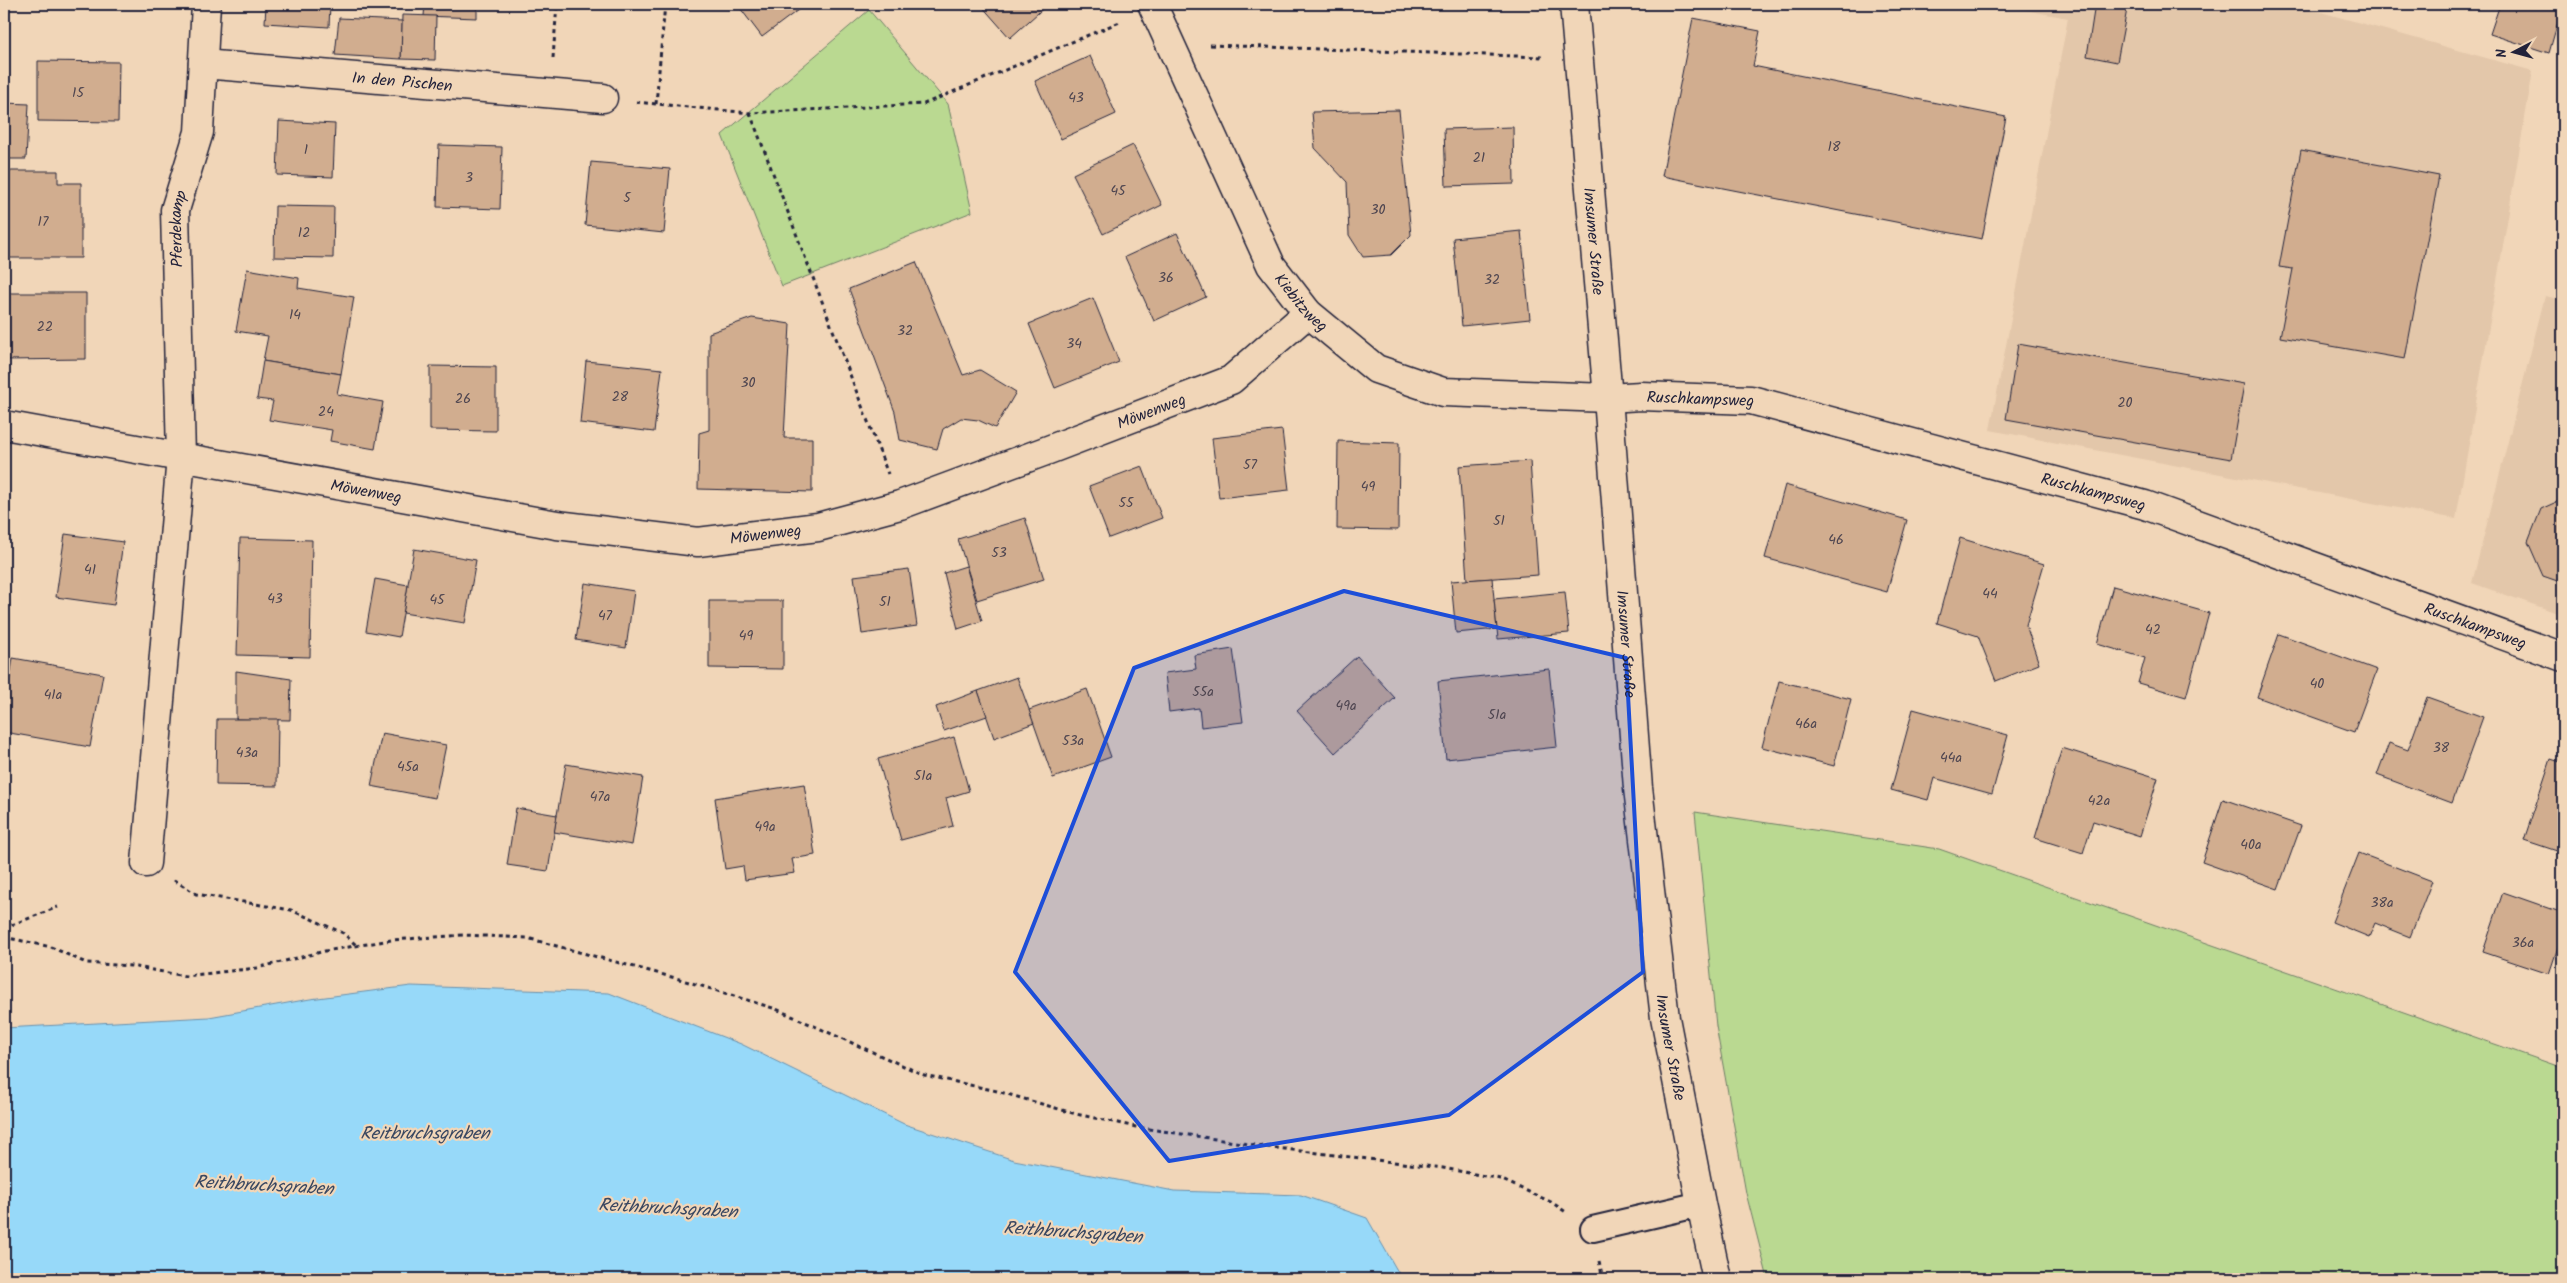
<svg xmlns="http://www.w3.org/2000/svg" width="2567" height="1283" font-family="Kalam,sans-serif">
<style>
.built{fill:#e3c7aa}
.green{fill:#bad991;stroke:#6e7e66}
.water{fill:#97d9f9;stroke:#6890ad}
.building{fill:#d1ad8f;stroke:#22223b}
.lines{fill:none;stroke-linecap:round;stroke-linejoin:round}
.lane-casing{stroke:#22223b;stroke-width:28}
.street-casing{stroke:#22223b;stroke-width:31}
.path{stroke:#22223b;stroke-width:3;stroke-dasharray:4 4;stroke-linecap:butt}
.lane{stroke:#f1d6b8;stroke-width:24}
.street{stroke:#f1d6b8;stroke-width:28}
.marked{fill:#1d4ed8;fill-opacity:0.2;stroke:#1d4ed8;stroke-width:4;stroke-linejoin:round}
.labels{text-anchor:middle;stroke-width:4.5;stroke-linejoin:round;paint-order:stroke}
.number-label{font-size:14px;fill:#4e4550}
.street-label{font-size:16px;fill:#22223b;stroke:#f1d6b8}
.water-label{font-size:18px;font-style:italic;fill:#394761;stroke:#f1d6b8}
</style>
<rect width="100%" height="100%" fill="#f1d6b8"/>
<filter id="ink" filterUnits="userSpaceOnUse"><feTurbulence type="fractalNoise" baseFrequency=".02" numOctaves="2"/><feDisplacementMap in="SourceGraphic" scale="10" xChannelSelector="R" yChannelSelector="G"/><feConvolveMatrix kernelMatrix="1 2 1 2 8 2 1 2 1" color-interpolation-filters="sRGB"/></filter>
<g filter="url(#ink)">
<g class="built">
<polygon points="1992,4 2292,4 2533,71 2456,519 1990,430 2068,18"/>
<polygon points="2545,296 2563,300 2563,615 2472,583"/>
</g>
<g class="green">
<polygon points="869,10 948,104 972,212 782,286 722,135"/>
<polygon points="1695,812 1939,849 2563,1068 2563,1279 1768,1279 1746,1193 1716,1026"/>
</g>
<polygon class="water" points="411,986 609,993 741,1044 904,1124 1014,1160 1174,1191 1301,1195 1367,1218 1402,1279 4,1279 4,1028 209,1017 310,999"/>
<g class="building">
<polygon points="266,4 330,4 329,27 265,23"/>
<polygon points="425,4 477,4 477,18 424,16"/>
<polygon points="737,4 806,4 762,37"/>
<polygon points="980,4 1048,4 1010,38"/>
<polygon points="1389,4 1469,4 1469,8"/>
<polygon points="2095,4 2128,4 2117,62 2087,56"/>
<polygon points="2500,4 2563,4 2549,53 2490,34"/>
<polygon points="402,15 436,16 435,60 401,59"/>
<polygon points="339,18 402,21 401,59 335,55"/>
<polygon points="1693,18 1760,31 1753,66 2006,117 1982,239 1662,176"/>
<polygon points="1090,56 1116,114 1061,139 1035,81"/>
<polygon points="38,61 119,62 118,122 38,121"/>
<polygon points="4,103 29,104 26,159 4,159"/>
<polygon points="1399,110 1411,235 1391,255 1363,257 1349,235 1347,182 1315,148 1312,112"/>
<polygon points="279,121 335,124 333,177 277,175"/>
<polygon points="1513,127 1514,184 1446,186 1444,129"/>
<polygon points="439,145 502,147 500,209 437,207"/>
<polygon points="1133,145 1162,205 1103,234 1073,174"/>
<polygon points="2301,150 2439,176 2405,359 2280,337 2293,269 2279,267"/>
<polygon points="591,162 670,169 664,233 585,225"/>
<polygon points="4,171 58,171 58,183 81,183 81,258 4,258"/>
<polygon points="275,206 334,207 333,258 274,257"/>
<polygon points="1521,231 1530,319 1462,326 1453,238"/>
<polygon points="1177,233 1206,297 1154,321 1125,257"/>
<polygon points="916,262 963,375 980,370 1016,392 995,428 978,420 961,418 943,429 937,449 900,440 895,412 849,289"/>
<polygon points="247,269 299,278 298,288 354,297 341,374 263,361 268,336 236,331"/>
<polygon points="4,293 86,293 86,359 4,360"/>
<polygon points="1093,298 1119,362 1055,388 1029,324"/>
<polygon points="752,318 790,324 784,438 812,438 812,492 698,489 699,433 709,430 709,333"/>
<polygon points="2018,344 2244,384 2231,459 2006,419"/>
<polygon points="263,361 341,374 337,394 383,402 375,449 330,441 332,430 269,420 273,401 257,399"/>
<polygon points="586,361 662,369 654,432 580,423"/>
<polygon points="430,366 496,367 496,431 430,430"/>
<polygon points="2563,422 2563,453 2559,448"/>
<polygon points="1282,430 1289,490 1219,498 1212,438"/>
<polygon points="1338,441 1399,443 1398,530 1337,529"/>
<polygon points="1530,461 1538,575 1467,580 1459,466"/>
<polygon points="1142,466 1162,518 1109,538 1089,486"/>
<polygon points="1785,485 1907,520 1887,592 1765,558"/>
<polygon points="2563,499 2563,583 2543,576 2528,542 2541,509"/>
<polygon points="1025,518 1044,579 977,600 958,539"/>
<polygon points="65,534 123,542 114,605 56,597"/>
<polygon points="240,538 312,540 310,657 237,655"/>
<polygon points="1960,538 2044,564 2026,625 2039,664 1996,681 1978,636 1937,623"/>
<polygon points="414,549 476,560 465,623 403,613"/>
<polygon points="966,566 982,621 958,629 944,573"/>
<polygon points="909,569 917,626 862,634 854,576"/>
<polygon points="1492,578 1497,629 1456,633 1451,581"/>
<polygon points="375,579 408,585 399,637 366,631"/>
<polygon points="585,583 634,591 626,648 576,640"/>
<polygon points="2113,586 2209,613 2186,697 2138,683 2145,658 2097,644"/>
<polygon points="1565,592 1569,633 1498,639 1494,599"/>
<polygon points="709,601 783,601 783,669 709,668"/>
<polygon points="2279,634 2377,670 2354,732 2257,697"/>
<polygon points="1233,649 1243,722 1201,727 1199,708 1169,712 1165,673 1196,669 1194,655"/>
<polygon points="1357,656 1395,698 1335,753 1297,711"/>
<polygon points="13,658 103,674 90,747 4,732 4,715"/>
<polygon points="1549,669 1557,747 1446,759 1438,681"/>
<polygon points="236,671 291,679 290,720 236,719"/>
<polygon points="1017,677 1034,723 994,738 978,691"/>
<polygon points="1779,681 1851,699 1834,766 1762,747"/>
<polygon points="1087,689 1111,757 1053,778 1029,710"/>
<polygon points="978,691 987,716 944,731 936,707"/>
<polygon points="2427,697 2483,717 2452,803 2377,775 2389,743 2408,750"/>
<polygon points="1913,709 2008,735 1992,794 1934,778 1928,800 1891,790"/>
<polygon points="217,719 278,719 277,786 216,785"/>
<polygon points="382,733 446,745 435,798 371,786"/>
<polygon points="954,737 969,791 946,798 953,826 901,840 878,759"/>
<polygon points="2062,748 2158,778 2140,836 2093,821 2083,853 2035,838"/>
<polygon points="2551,759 2563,763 2563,853 2524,840"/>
<polygon points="566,764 643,777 632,845 554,832"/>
<polygon points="804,784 815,855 792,859 795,873 745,880 743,866 725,869 715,798"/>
<polygon points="2223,799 2301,826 2278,889 2202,862"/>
<polygon points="516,808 557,815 548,871 507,865"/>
<polygon points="2359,853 2432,881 2410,937 2375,923 2369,937 2332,922"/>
<polygon points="2503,892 2563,913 2563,932 2549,974 2483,952"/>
</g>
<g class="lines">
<defs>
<polyline id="lane" points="1593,1229 1701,1204"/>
<g id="street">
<path id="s1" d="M1152,4L1271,265L1308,313L1376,369L1443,392L1608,398L1641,396L1751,400L2145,505L2563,657"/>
<path id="s2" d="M1574,4L1608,398L1638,788L1665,1018L1701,1204L1717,1279"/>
<path id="s3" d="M203,64L603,98"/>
<path id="s4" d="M4,425L557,525L698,542L818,527L900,505L1043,452L1231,380L1308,313"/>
<path id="s5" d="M146,863L181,457L175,210L199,132L206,4"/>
</g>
</defs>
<use href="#lane" class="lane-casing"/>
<use href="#street" class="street-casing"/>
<g class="path">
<polyline points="1210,45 1543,57"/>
<polyline points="553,58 557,4"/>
<polyline points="636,102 750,113 924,104 1122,21"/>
<polyline points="656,104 665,4"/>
<polyline points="750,113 888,474"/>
<polyline points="174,880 196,894 291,910 343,933 356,945"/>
<polyline points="4,928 58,907"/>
<polyline points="4,937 51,947 86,963 131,966 185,976 257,968 325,951 391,940 464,935 527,938 679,979 776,1009 924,1075 997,1091 1076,1114 1136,1127 1268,1147 1443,1168 1500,1179 1551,1202 1566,1212"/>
<polyline points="1599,1261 1603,1279"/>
</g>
<use href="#lane" class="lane"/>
<use href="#street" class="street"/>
</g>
</g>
<path class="marked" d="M1344,591L1626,658L1643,972L1449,1115L1169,1161L1015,972L1134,668Z"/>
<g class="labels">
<g class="number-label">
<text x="78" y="97">15</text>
<text x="1076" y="102">43</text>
<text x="1834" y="151">18</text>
<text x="306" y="154">1</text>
<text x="1479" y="162">21</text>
<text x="469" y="182">3</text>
<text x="1118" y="195">45</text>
<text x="627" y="202">5</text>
<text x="1378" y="214">30</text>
<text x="43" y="226">17</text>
<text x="304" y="237">12</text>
<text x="1166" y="282">36</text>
<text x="1492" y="284">32</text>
<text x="295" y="319">14</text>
<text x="45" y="331">22</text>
<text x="905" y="335">32</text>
<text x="1074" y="348">34</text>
<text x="748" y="387">30</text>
<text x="620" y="401">28</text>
<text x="463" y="403">26</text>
<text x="2125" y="407">20</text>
<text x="326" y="416">24</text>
<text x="1250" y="469">57</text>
<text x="1368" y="491">49</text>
<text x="1126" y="507">55</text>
<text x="1499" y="525">51</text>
<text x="1836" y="544">46</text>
<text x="999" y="557">53</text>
<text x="90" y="574">41</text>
<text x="1990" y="598">44</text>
<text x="275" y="603">43</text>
<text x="437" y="604">45</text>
<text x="885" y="606">51</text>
<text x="605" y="620">47</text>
<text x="2153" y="634">42</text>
<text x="746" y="640">49</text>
<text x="2317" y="688">40</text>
<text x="1203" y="696">55a</text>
<text x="53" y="699">41a</text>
<text x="1346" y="710">49a</text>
<text x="1497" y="719">51a</text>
<text x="1806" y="728">46a</text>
<text x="1073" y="745">53a</text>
<text x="2441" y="752">38</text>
<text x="247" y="757">43a</text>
<text x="1951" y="762">44a</text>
<text x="408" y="771">45a</text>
<text x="923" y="780">51a</text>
<text x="600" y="801">47a</text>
<text x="2099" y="805">42a</text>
<text x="765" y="831">49a</text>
<text x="2251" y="849">40a</text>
<text x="2382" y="907">38a</text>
<text x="2523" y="947">36a</text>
</g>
<g class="street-label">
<text dy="6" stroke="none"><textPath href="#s3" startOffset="200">In den Pischen</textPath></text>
<text dy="6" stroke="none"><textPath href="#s5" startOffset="636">Pferdekamp</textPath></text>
<text dy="6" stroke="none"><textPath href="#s2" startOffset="238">Imsumer Straße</textPath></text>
<text dy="6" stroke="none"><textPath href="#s1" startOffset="335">Kiebitzweg</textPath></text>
<text dy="6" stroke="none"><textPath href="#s1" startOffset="764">Ruschkampsweg</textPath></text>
<text dy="6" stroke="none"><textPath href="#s4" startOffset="1178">Möwenweg</textPath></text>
<text dy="6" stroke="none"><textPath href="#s4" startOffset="368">Möwenweg</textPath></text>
<text dy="6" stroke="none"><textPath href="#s1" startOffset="1169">Ruschkampsweg</textPath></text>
<text dy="6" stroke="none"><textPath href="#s4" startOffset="772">Möwenweg</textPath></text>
<text dy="6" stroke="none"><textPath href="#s1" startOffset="1574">Ruschkampsweg</textPath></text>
<text dy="6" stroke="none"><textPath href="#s2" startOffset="642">Imsumer Straße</textPath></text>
<text dy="6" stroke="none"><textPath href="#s2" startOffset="1048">Imsumer Straße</textPath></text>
</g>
<g class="water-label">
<text x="425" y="1139">Reitbruchsgraben</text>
<text transform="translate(264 1185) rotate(3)" y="6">Reithbruchsgraben</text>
<text transform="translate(668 1208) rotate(3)" y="6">Reithbruchsgraben</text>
<text transform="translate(1073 1232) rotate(4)" y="6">Reithbruchsgraben</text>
</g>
</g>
<rect width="2567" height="1283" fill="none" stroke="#f1d6b8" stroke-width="20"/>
<rect x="10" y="10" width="2547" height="1263" fill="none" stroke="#22223b" stroke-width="2" filter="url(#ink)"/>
<g transform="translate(2514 52) rotate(264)" stroke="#f1d6b8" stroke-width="4" paint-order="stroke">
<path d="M0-4L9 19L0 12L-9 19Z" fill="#22223b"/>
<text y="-8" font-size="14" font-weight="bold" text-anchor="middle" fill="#22223b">N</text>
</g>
</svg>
